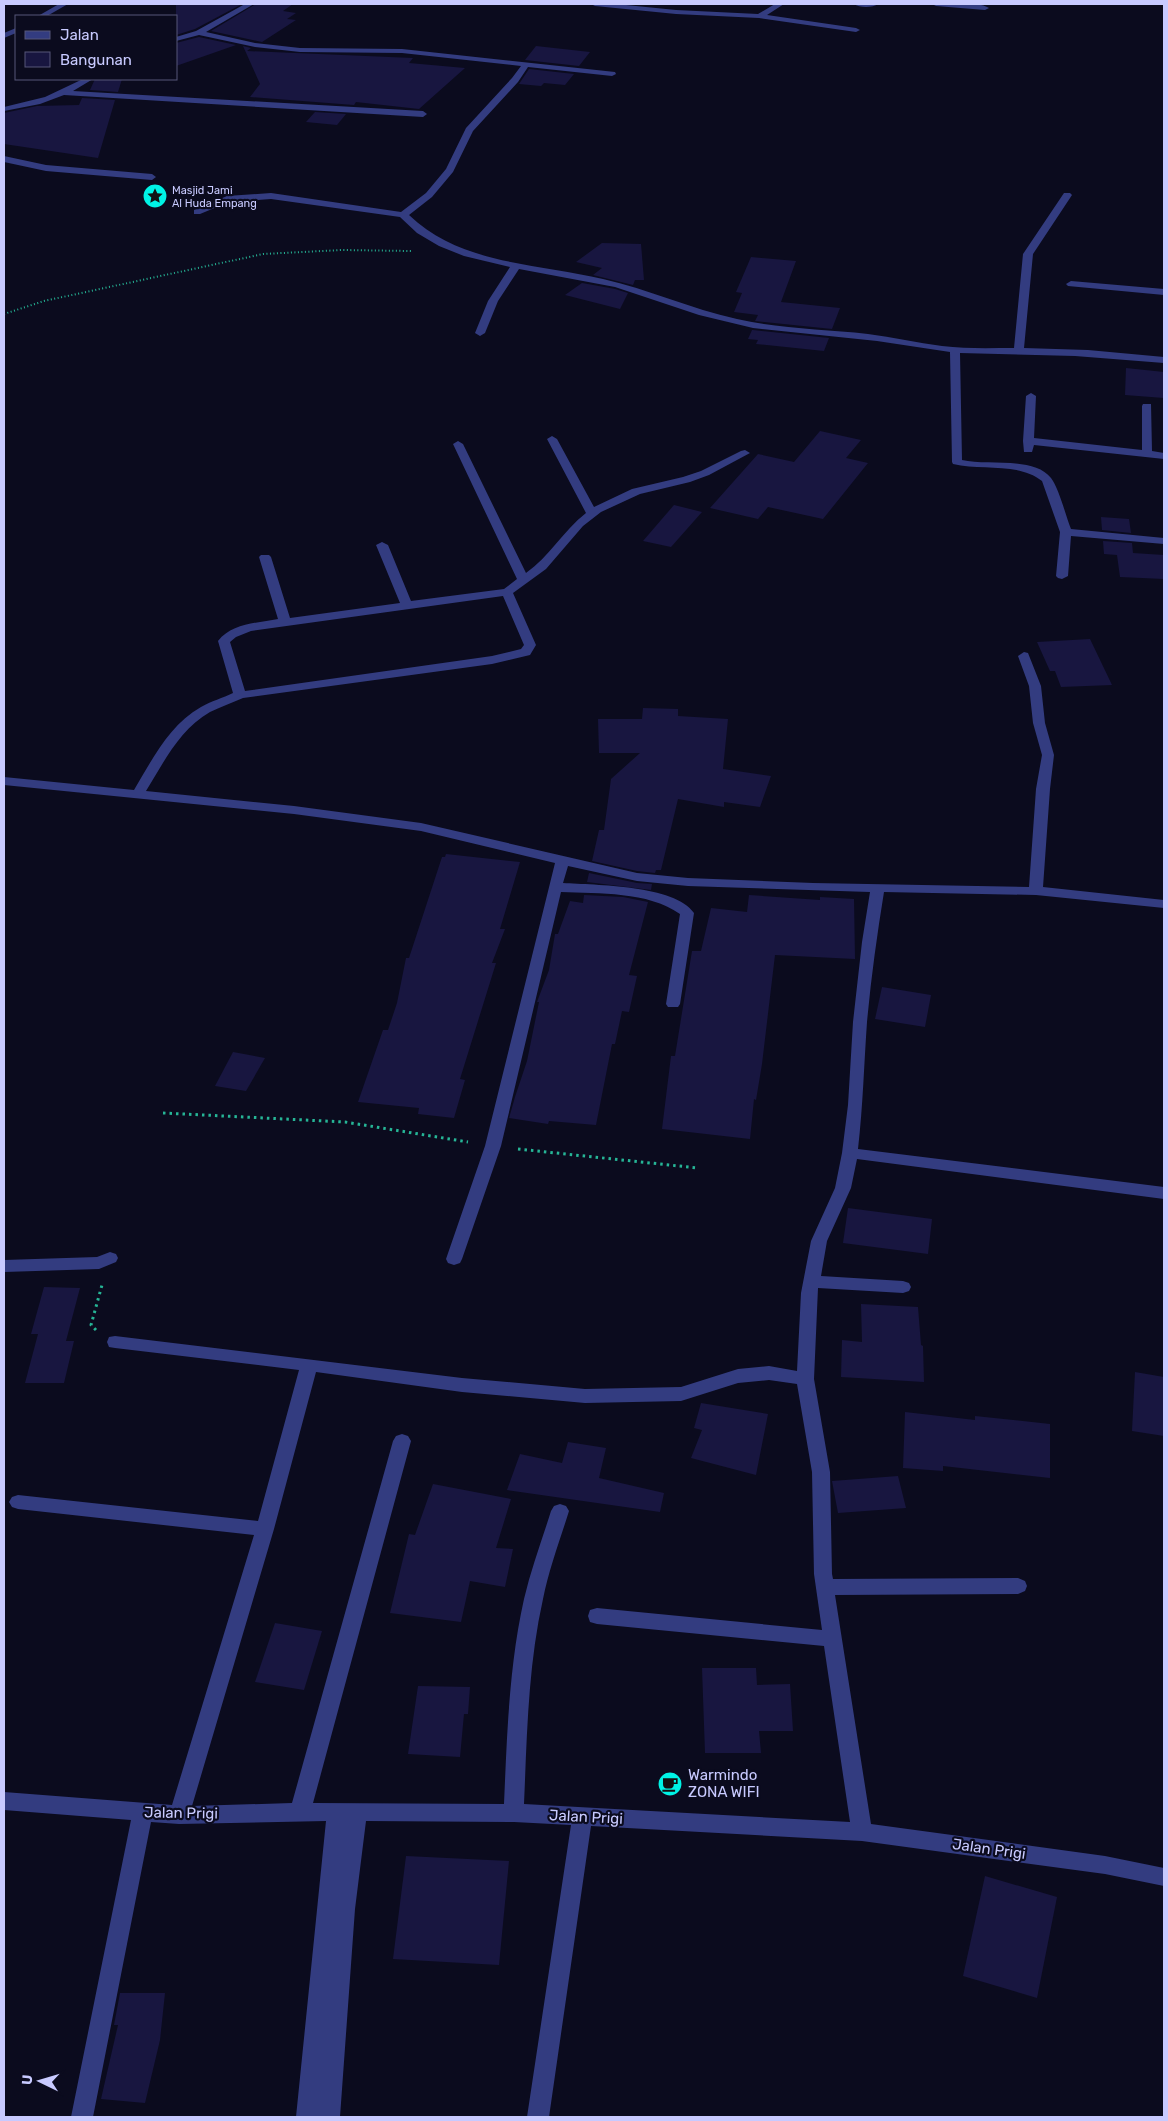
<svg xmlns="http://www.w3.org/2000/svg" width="1168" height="2121" font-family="Rubik,sans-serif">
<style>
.building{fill:#181640}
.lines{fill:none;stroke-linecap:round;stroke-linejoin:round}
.path-far1{stroke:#26b596;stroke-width:2;stroke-dasharray:1 2.5;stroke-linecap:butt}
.path{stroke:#26b596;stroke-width:3;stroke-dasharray:2.5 4;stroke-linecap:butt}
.minor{fill:#333c80;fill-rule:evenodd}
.labels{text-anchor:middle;stroke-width:4.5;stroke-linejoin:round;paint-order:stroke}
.far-poi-label{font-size:11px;fill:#c8caff;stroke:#0b0b1e;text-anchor:start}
.near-poi-label{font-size:15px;fill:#c8caff;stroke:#0b0b1e;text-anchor:start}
.near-street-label{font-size:15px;fill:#c8caff;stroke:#0b0b1e}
</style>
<rect width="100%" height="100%" fill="#0b0b1e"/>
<g class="building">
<polygon points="176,4 242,4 195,29 176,35"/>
<polygon points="256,4 293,4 283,11 296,13 287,19 296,20 262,42 211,31"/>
<polygon points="199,37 236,45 176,66 176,43"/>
<polygon points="243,46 251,48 247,51 413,58 409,63 465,68 419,109 356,102 354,105 250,97 260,84"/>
<polygon points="536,46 590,52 579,66 525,60"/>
<polygon points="529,69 574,74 565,85 544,83 541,86 519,84"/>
<polygon points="95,79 122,79 118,92 90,90"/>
<polygon points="82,98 115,100 98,158 4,144 4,113 37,106 79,105"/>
<polygon points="315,112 346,114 337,125 306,122"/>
<polygon points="602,243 641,244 644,280 635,280 633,285 593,275 602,268 576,262"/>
<polygon points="751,257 796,261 781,302 840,308 832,329 755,321 758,315 734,312 742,293 736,292"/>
<polygon points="582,283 615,289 628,293 620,309 565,295"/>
<polygon points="752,330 753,330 829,338 824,351 756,344 758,340 748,339"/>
<polygon points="1126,368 1164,372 1164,398 1125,395"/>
<polygon points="820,431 861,440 846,458 868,463 823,519 768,507 758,519 710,508 758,454 794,462"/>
<polygon points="674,505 702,512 671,547 643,541"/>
<polygon points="1101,517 1129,519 1131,533 1102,530"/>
<polygon points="1103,541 1132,543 1133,553 1164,555 1164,579 1120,577 1117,555 1104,554"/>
<polygon points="1090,639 1112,685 1061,687 1055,671 1050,671 1037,642"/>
<polygon points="643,708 678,709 678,716 728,719 723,769 771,776 760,807 724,802 724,807 678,799 661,870 656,870 655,873 637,871 592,861 599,830 604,830 611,779 640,753 599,753 598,719 642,719"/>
<polygon points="446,854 520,862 500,929 505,929 492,963 496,963 460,1079 465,1080 454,1118 418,1114 419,1108 358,1102 383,1030 388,1030 397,1003 406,958 409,958 442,857 445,857"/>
<polygon points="589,873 637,883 652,884 651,890 587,882"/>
<polygon points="584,895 623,897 648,902 629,975 637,976 629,1012 622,1011 615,1044 612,1044 596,1125 549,1121 548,1124 509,1118 515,1097 527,1061 539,1002 537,1002 549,970 555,934 558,934 570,901 583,903"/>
<polygon points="749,895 820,900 820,897 854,899 855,959 775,955 762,1064 756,1100 754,1099 750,1139 662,1129 671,1056 675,1056 692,951 701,951 711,908 747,912"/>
<polygon points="882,987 931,995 925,1027 875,1019"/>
<polygon points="233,1052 265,1058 246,1091 215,1086"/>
<polygon points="848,1208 932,1219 928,1254 843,1243"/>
<polygon points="44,1287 80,1288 66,1341 74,1341 64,1383 25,1383 38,1334 31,1334"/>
<polygon points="861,1304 918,1307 921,1345 923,1346 924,1382 841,1377 842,1340 862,1342"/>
<polygon points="1135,1372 1164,1377 1164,1436 1132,1431"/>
<polygon points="701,1403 768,1414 756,1475 691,1458 702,1430 694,1428"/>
<polygon points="905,1412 975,1420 975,1416 1050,1424 1050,1478 943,1466 943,1471 903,1468"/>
<polygon points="568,1442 606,1448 599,1478 664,1493 660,1512 507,1490 520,1454 562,1463"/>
<polygon points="898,1476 906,1508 838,1513 832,1481"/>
<polygon points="433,1484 511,1499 496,1548 513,1549 505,1587 470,1581 461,1622 390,1613 409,1534 415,1535"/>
<polygon points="275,1623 322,1631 304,1690 255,1682"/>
<polygon points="702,1668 756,1668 757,1685 790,1684 793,1731 759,1731 761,1753 705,1753"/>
<polygon points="418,1686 470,1687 468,1714 464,1714 460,1757 408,1754"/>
<polygon points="406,1856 509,1861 499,1965 393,1959"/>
<polygon points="985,1876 1057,1897 1037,1998 963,1976"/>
<polygon points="120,1993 165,1993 160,2040 145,2103 101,2099 118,2025 114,2025"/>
</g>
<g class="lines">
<polyline class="path-far1" points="4,314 44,301 263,254 342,250 411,251"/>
<g class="path">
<polyline points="163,1113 345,1122 468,1142"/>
<polyline points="518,1149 698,1168"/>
<polyline points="96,1330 91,1325 102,1285"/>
</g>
<g class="minor">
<polygon points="59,4 68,4 47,16 38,16"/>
<path d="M245,4H254L206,32L255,43L300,48L402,49L615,72L616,74L612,76L528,67L518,82L473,131L453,172L432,197L409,215C461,265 536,263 603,279C648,289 691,309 737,319C780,329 824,329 868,334C893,337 917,343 942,346C966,349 990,348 1014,348L1023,254L1064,193H1070L1072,195L1033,254L1024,348L1088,350L1164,357V363L1075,356L960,353L962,460C987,466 1034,456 1051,478C1059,488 1066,517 1071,529L1164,538V544L1071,536L1068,576L1062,579L1058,578L1056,576L1060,532L1042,481C1018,462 982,471 953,464L952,462L950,352L877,341L753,328L699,315L615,287L519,269L498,301L485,333L480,336L475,333L488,301L510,267L464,256L439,246L417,233L400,217L271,199L229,202L200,214H194V210L227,196L271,193L401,212L426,193L446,169L466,128L512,78L521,66L402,53L300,52L255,47L199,35L176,41V37L196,31Z"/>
<polygon points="591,4 616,4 676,10 758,14 775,4 784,4 767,15 856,28 860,30 856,32 759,18 676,14 595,6"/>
<path d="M854,4H878C873,8 859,8 854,4Z"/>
<path d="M932,4C945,3 979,1 989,8L985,10L936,6Z"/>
<polygon points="16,28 16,33 4,38 4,33"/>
<polygon points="83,79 93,79 73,91 423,111 427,114 423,117 64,95 40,104 4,111 4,107 45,97"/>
<polygon points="4,156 46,165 152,174 156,177 152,180 46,171 4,162"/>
<polygon points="1071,281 1164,289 1164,295 1068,286 1066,284"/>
<polygon points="1031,393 1036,396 1034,438 1142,450 1142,406 1143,404 1151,404 1152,451 1164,453 1164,459 1034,445 1032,452 1024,452 1023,441 1026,396"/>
<path d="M552,436L557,439L594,507L632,489L683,477L701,471L741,451L745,450L750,453L709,475L690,482L640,494L601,512L583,526L546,569L513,593L536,645L530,655L492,664L243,698C232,703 220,707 210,712C179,730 164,762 146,791L294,806L421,823L637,873L688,878L813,883L1029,887L1036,789L1042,755L1033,723L1029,686L1018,656L1024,652L1028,653L1041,686L1045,723L1054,755L1050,789L1043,887L1164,900V908L1036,895L884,892C877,935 871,978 867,1022C864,1064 863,1106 858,1149L1164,1187V1199L857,1159L851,1188L827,1241L821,1276L903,1281L909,1283L911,1287L909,1291L903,1293L818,1288L814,1379L830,1472L832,1574L833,1579L1018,1578L1025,1581L1027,1586L1025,1591L1018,1594L835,1595L871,1824L1105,1856L1164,1868V1886L1105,1874L862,1841L591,1826L549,2117H527L571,1825L514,1822L366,1821L355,1909L340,2117H296L326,1821L179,1824L151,1822L93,2117H71L131,1820L4,1810V1792L172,1805L254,1535L18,1509L12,1507L9,1502L12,1497L18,1495L258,1521L299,1370L115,1348L109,1347L107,1342L109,1337L115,1336L462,1378L585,1389L681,1387L738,1369L769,1366L797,1371L801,1293L811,1241L835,1188L842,1153L848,1105L853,1022L862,942L870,892L688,886L637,881L568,866L563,883C595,885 675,885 694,913L680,1004L678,1007H668L666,1004L680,914C647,891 600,894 561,892L501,1146L462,1259L460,1263L454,1265L448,1263L446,1259L485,1146L555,863L421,831L294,814L4,785V777L134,790C152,760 169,725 201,707C211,701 223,698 233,693L218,641C232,623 258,623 278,619L259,557L261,555H269L271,557L290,618L400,603L376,545L382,542L388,545L411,601L504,589L517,579L453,444L458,441L463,444L526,573C549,557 563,531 586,513L547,439ZM503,596L524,645L521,649L492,656L245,691L230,642L236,637L251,631ZM316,1372L462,1392L585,1403L681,1401L738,1383L769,1380L797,1384L812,1472L814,1574L822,1630L597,1608L590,1610L588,1616L590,1622L597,1624L824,1646L850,1822L524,1804C527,1736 528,1666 543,1599C549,1569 560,1540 569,1511L566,1506L560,1504L554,1506L551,1511C542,1540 531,1569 524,1599C509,1666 507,1735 504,1804L313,1803L411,1441L408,1436L402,1434L396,1436L393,1441L292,1803L192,1806L274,1529Z"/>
<polygon points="110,1252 116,1254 118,1258 116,1262 99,1269 4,1272 4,1260 97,1257"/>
</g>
</g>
<defs>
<symbol id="sight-disc" viewBox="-11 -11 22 22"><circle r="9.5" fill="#00f3e5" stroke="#0b0b1e"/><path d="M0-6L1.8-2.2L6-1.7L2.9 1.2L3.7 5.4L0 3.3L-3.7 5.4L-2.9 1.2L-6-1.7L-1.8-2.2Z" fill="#111"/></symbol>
<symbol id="cafe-disc" viewBox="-11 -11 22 22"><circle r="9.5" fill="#00f3e5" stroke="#0b0b1e"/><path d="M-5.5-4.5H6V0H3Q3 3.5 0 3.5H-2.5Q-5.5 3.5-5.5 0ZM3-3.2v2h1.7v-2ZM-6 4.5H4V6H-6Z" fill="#111"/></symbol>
</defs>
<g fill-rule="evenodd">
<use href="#sight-disc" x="141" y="182" width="28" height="28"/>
<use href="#cafe-disc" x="656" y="1770" width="28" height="28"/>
</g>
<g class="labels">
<g class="far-poi-label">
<text x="172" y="194">Masjid Jami<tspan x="172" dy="13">Al Huda Empang</tspan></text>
</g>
<g class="near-poi-label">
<text x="688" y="1780">Warmindo<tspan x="688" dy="17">ZONA WIFI</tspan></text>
</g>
<g class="near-street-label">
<text transform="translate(181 1813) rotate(1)" y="5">Jalan Prigi</text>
<text transform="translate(586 1817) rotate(3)" y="5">Jalan Prigi</text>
<text transform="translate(989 1849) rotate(8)" y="5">Jalan Prigi</text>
</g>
</g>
<rect width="1168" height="2121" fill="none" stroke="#c8caff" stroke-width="10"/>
<rect x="15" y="15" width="162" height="65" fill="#0b0b1e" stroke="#575778"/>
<rect x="25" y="31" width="25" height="8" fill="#333c80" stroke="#575778"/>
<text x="60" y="40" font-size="15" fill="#c8caff">Jalan</text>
<rect x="25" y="52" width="25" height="15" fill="#181640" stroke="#575778"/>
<text x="60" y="65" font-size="15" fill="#c8caff">Bangunan</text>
<g transform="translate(40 2081) rotate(275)" stroke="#0b0b1e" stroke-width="4" paint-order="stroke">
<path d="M0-4L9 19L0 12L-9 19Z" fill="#c8caff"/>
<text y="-8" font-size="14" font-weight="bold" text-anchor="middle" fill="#c8caff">U</text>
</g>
</svg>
